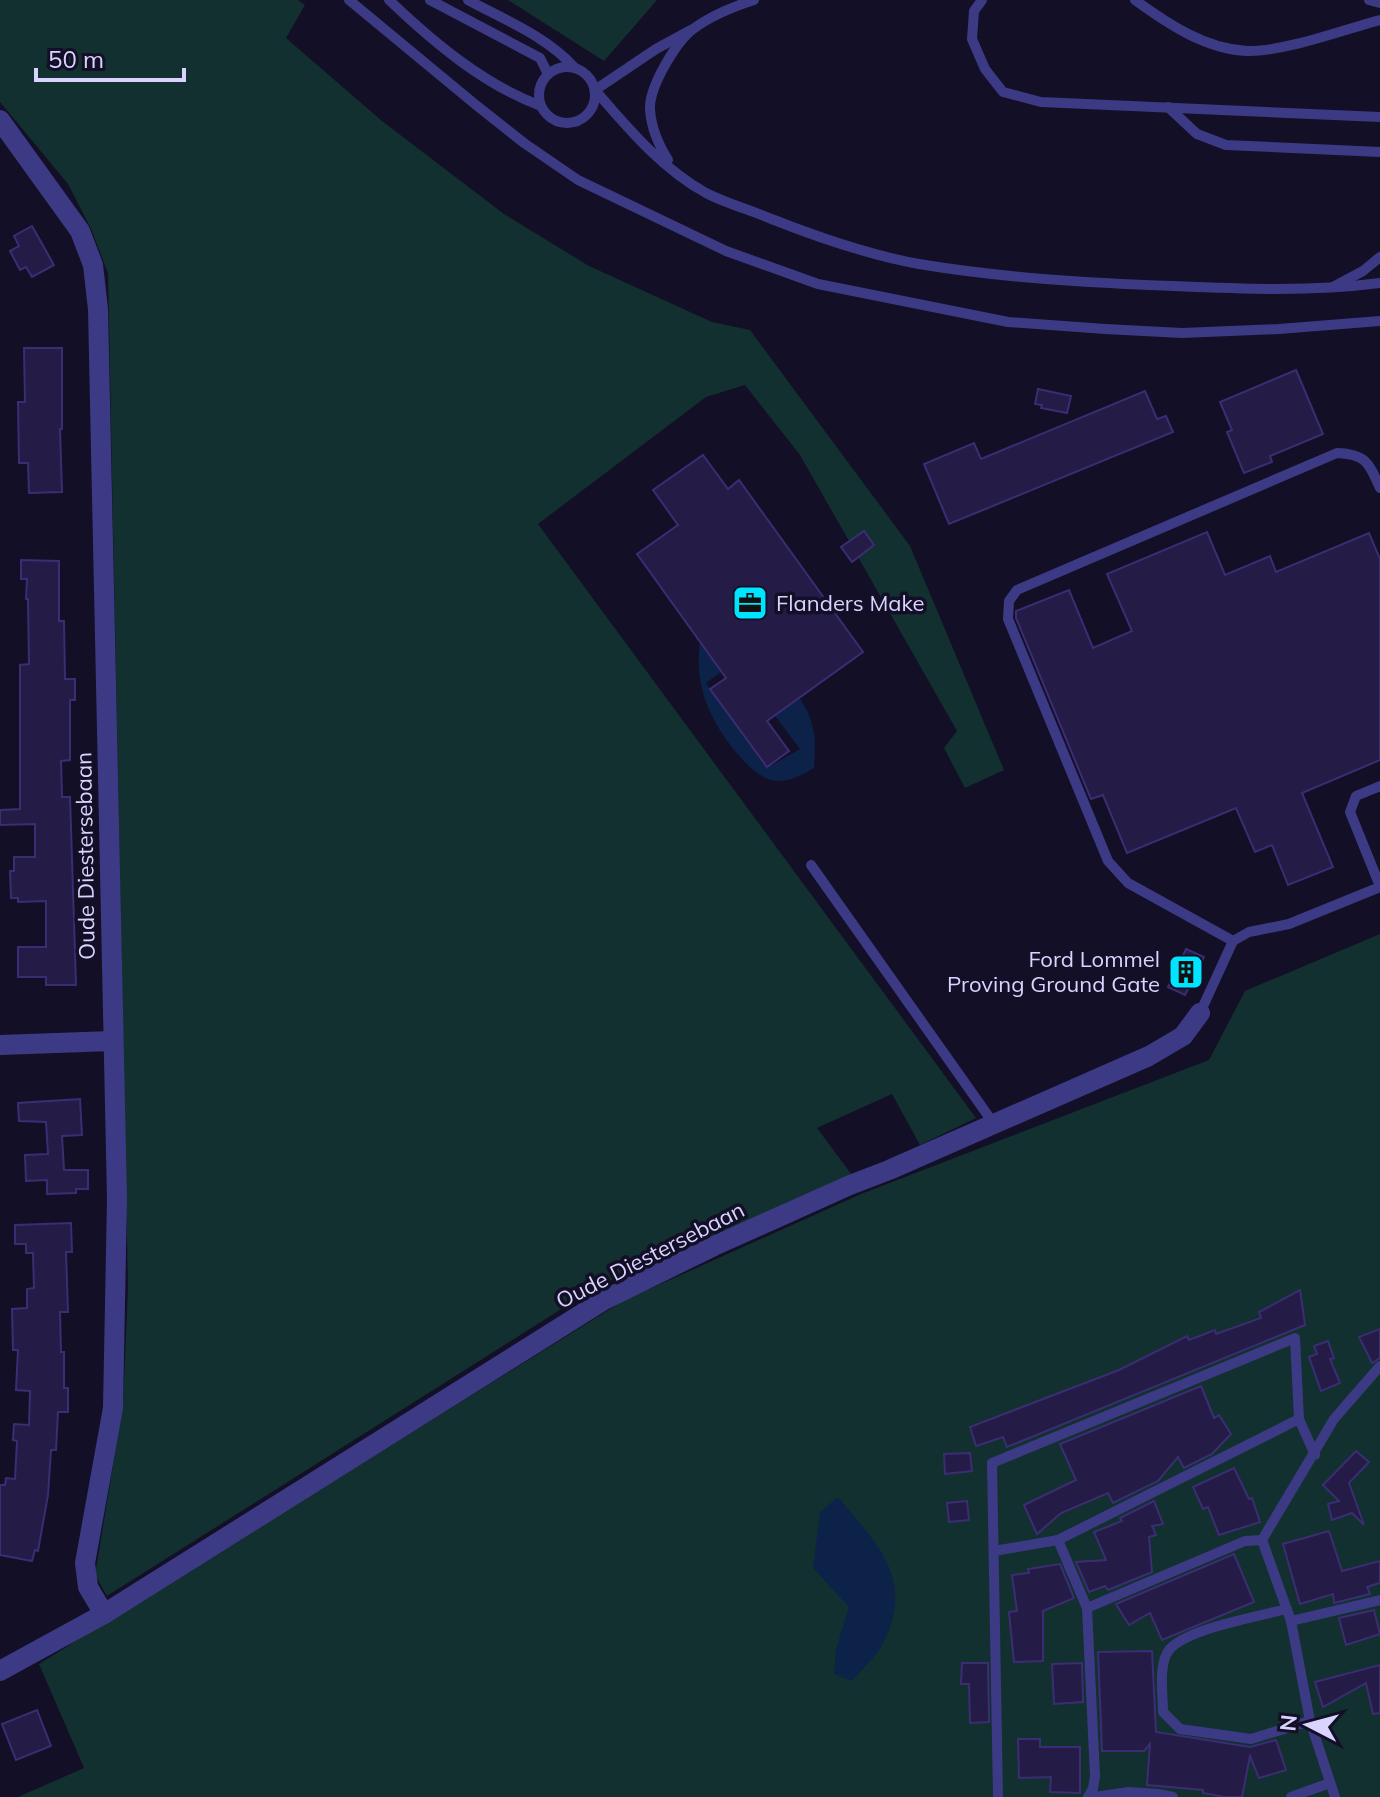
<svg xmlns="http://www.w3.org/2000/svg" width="1380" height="1797" font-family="Mulish,sans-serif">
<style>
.green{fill:#12302f}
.water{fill:#0c2248}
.building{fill:#241b47;stroke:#3b2d73;stroke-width:2}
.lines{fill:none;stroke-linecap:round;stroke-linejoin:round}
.service{stroke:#3d3a85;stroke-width:10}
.minor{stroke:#3d3a85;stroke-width:20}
.labels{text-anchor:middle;stroke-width:7;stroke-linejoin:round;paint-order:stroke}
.poi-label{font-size:22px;fill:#d9d4ff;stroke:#130f26;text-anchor:start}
.street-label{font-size:22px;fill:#d9d4ff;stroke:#130f26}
</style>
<rect width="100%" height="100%" fill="#130f26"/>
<g class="green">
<polygon points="0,0 298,0 305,5 286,38 382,121 504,214 589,266 712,322 750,330 910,546 1004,770 965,788 944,748 957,731 800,455 745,385 706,397 538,524 976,1118 920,1145 892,1094 817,1128 852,1175 598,1286 107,1596 95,1575 123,1404 128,1288 108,273 91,229 68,184 0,102"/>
<polygon points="508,0 657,0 604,61"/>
<polygon points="1380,934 1380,1797 18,1797 84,1768 39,1664 623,1301 861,1194 1209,1060 1245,991"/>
</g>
<g class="water">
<path d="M700,642L721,672L706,683L767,768L800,749L775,716L800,698C816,725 816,738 814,768C801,776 784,785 768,779C754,773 744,762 735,751C709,719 694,684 700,642Z"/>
<path d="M838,1497C879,1546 917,1582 881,1647C874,1659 861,1670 852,1681L834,1674L836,1649L849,1607L813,1568L820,1512Z"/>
</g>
<g class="building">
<polygon points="32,226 54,265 32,277 26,267 20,270 10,251 19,246 14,236"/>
<polygon points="24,348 62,348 62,429 60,429 62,492 29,493 28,463 19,463 18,402 25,402"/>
<polygon points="1296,370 1323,434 1270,456 1272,462 1244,473 1227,432 1232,430 1220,402"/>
<polygon points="1038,389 1071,396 1067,413 1041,408 1042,405 1035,404"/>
<polygon points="1145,391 1157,419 1166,416 1173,432 949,524 924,464 974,443 981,459"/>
<polygon points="703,455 728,489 739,480 863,652 767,721 789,751 767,767 710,689 726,678 637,554 678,525 653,490"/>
<polygon points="864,531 874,545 852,562 841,547"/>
<polygon points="1207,532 1225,575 1270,556 1276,572 1369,533 1380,559 1380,760 1302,793 1333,867 1288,885 1272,845 1255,852 1236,808 1127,853 1103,795 1091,799 1016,618 1016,611 1069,590 1093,648 1132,631 1107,574"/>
<polygon points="21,560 59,561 59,621 64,621 65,679 75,679 75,700 70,700 70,760 61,761 62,797 70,797 76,985 46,985 46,977 18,977 18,947 46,947 46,901 18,902 18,898 11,898 10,871 14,871 14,857 35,857 35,824 0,825 0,810 20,809 20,665 29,664 28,599 26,599 27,579 21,579"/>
<polygon points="1186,949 1204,957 1185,995 1168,987"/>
<polygon points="80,1099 82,1135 62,1136 64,1170 88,1170 88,1189 76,1189 76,1193 47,1194 47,1180 26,1181 25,1155 48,1154 46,1122 19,1121 18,1103"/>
<polygon points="71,1223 72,1252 66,1252 68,1312 60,1312 61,1352 64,1352 64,1388 68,1388 68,1412 58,1412 56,1450 51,1450 48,1495 38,1551 35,1550 32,1561 0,1555 0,1485 5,1485 6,1478 15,1479 17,1441 13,1440 14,1424 29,1425 30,1391 16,1390 18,1350 13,1350 12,1309 27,1308 27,1289 34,1288 33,1253 26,1253 26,1244 15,1244 15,1225"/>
<polygon points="1300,1290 1305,1325 1007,1447 1003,1437 976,1446 970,1427 1119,1370 1187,1336 1189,1340 1215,1330 1216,1334 1261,1318 1259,1312"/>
<polygon points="1380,1329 1380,1358 1372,1363 1359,1337"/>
<polygon points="1328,1341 1334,1358 1330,1359 1340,1383 1321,1391 1309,1357 1317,1354 1314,1346"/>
<polygon points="1201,1386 1214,1418 1219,1415 1231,1434 1212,1454 1184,1468 1178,1457 1158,1481 1113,1503 1108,1493 1061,1513 1037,1534 1024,1505 1076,1480 1060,1444"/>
<polygon points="1356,1451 1369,1462 1349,1483 1364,1525 1352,1513 1332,1520 1328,1504 1339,1501 1323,1485"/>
<polygon points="970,1453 972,1471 945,1474 944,1454"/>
<polygon points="1234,1468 1249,1499 1252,1498 1260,1522 1219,1535 1208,1507 1203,1509 1193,1487"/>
<polygon points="967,1501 969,1520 949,1522 947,1503"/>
<polygon points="1154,1501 1163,1524 1152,1526 1156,1535 1149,1537 1152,1572 1108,1590 1105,1586 1089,1592 1076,1562 1106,1560 1094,1532 1122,1521 1120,1518"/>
<polygon points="1329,1531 1342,1571 1380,1561 1380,1583 1367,1587 1370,1594 1334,1603 1333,1594 1300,1604 1283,1544"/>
<polygon points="1234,1554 1254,1602 1162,1640 1150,1613 1129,1625 1116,1604"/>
<polygon points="1060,1564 1074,1598 1043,1611 1043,1661 1014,1662 1009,1612 1017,1611 1012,1575 1029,1573 1028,1569"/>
<polygon points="1374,1610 1380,1634 1346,1645 1339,1618"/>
<polygon points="1152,1651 1156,1732 1250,1747 1276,1740 1286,1770 1259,1778 1250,1756 1242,1797 1225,1797 1203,1793 1203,1790 1147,1785 1150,1744 1144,1751 1102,1751 1098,1652"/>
<polygon points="962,1663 988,1663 989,1722 970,1723 969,1684 961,1684"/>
<polygon points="1082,1663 1083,1702 1054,1704 1052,1664"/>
<polygon points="1380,1665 1380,1713 1373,1714 1366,1683 1323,1707 1315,1682"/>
<polygon points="37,1710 51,1746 16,1760 2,1724"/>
<polygon points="1018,1739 1040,1739 1040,1747 1080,1747 1080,1793 1050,1792 1051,1777 1019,1778"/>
</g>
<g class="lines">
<g class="service">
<polyline points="349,0 476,105 524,143 578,180 726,251 818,284 1008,322 1105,329 1182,333 1279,329 1380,321"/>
<path d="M389,0C433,42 484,85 541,106"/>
<polyline points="430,0 540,58 548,74"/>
<path d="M468,0C505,20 546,36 575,68"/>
<polyline points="982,0 974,11 972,39 985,69 1003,92 1041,102 1380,117"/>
<path d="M1135,0C1168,24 1205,49 1247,51C1284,52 1342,30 1380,20"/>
<polyline points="1369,0 1380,3"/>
<path d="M691,30L656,49L595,90C628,128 661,168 706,193C725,203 748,209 769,218C817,237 868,255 919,264C1003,278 1089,283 1174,286C1243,289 1311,292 1380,283"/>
<circle cx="567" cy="95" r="28"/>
<polyline points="1168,107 1197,134 1226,145 1380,152"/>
<path d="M668,160C658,144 651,128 650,109C649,87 676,42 693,29C712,15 732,7 754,0"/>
<polyline points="1333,287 1363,271 1380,257"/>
<path d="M1380,488C1369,463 1366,454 1337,453L1017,590L1009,601L1008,619L1108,861L1128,883L1233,941L1249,932L1289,924L1380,887"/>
<polyline points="1380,786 1356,796 1350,812 1380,886"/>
<polyline points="811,865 994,1124"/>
<polyline points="1200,1013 1233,941"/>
<polyline points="1058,1540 1087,1608"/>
<polyline points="1262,1540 1291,1621 1310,1721 1335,1797"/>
<polyline points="1262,1540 1334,1419 1380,1366"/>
<polyline points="994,1551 1058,1540 1299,1419 1315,1455"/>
<path d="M1287,1609C1259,1616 1186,1629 1169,1650C1158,1664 1163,1695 1163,1712L1180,1729L1251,1739L1310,1721"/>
<polyline points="1291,1621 1380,1600"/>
<polyline points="998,1797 992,1463 1295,1338 1299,1419"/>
<polyline points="1088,1797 1093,1789 1095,1776 1087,1608 1245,1541 1262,1540"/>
<polyline points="1094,1797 1129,1792 1158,1794"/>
<polyline points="1157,1797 1158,1794 1173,1797"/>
<polyline points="1291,1797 1330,1783"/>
</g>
<g class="minor">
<polyline points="0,120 80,231 93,265 98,309 117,1199 113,1408 85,1563 88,1587 104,1614"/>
<polyline points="0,1045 112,1041"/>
<polyline points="0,1671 104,1614 604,1300 714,1246 850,1185 889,1170 1149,1056 1183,1036 1200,1013"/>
</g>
</g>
<defs>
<symbol id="office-square" viewBox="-11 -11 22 22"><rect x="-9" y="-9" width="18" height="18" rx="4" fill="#00e5ff" stroke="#130f26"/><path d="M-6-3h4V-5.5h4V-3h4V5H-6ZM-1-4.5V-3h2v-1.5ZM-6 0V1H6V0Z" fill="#111"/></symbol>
<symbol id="building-square" viewBox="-11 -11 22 22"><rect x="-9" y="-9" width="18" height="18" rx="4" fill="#00e5ff" stroke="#130f26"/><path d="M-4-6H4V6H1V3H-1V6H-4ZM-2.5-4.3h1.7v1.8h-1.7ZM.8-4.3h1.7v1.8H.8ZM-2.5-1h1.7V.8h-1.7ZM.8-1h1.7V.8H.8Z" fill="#111"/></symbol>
</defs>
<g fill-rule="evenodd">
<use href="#office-square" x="730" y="583" width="40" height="40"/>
<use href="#building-square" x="1166" y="952" width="40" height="40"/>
</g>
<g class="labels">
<g class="poi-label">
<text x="776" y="611">Flanders Make</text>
<text x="1160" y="967" text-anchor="end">Ford Lommel<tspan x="1160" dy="25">Proving Ground Gate</tspan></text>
</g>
<g class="street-label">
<text transform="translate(85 856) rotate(-91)" y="8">Oude Diestersebaan</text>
<text transform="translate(650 1255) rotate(-27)" y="8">Oude Diestersebaan</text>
</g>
</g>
<g transform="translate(1308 1725) rotate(276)" stroke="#130f26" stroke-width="6" paint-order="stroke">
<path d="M0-6L14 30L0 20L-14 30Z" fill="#d9d4ff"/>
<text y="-12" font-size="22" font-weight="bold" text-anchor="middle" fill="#d9d4ff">N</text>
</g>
<path d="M36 68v12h148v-12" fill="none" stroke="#d9d4ff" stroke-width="4"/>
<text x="48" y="68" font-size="24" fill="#d9d4ff" stroke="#130f26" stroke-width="6" paint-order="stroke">50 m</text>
</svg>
